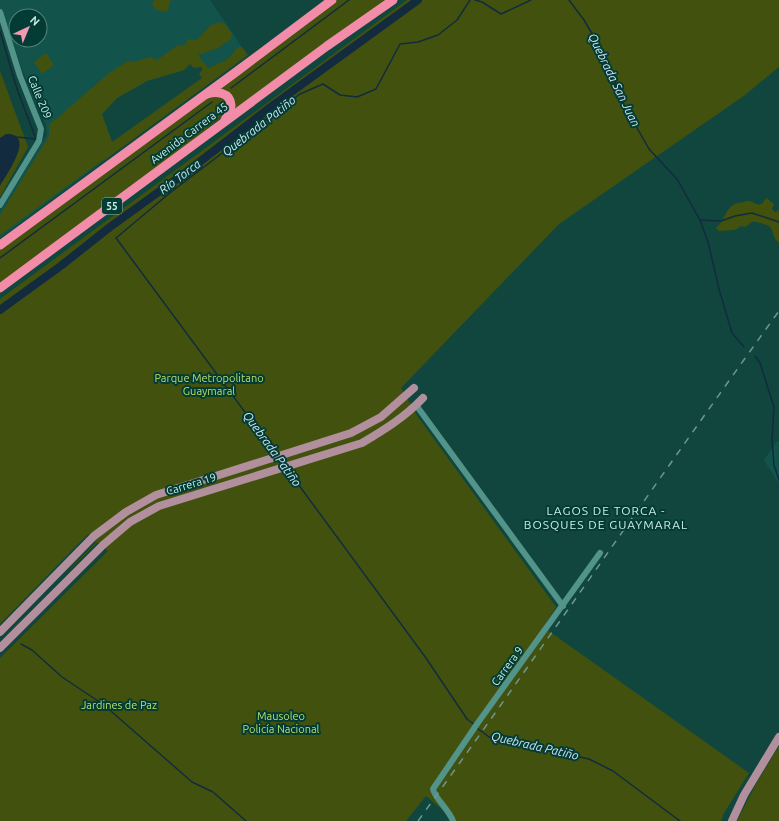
<svg xmlns="http://www.w3.org/2000/svg" width="779" height="821" font-family="Ubuntu,sans-serif">
<style>
.built{fill:#12534b;fill-rule:evenodd}
.green{fill:#42520e;fill-rule:evenodd}
.water{fill:#122b3e}
.lines{fill:none;stroke-linecap:round;stroke-linejoin:round}
.stream{stroke:#122b3e;stroke-width:1.5}
.river{stroke:#122b3e;stroke-width:8}
.minor{stroke:#529489;stroke-width:6}
.major{stroke:#b28f9c;stroke-width:8}
.highway{stroke:#f28ca8;stroke-width:9}
.rail{stroke:#6d9892;stroke-width:1.5;stroke-dasharray:7 7;stroke-linecap:butt}
.labels{text-anchor:middle;stroke-width:4;stroke-linejoin:round;paint-order:stroke}
.shield{fill:#023c35;stroke:#90b8b2;stroke-width:1}
.shield-label{font-size:10px;font-weight:bold;fill:#cdede7}
.street-label{font-size:11px;fill:#cdede7;stroke:#023c35}
.park-label{font-size:11px;fill:#bddd69;stroke:#023c35}
.water-label{font-size:12px;font-style:italic;fill:#d1e4f4;stroke:#023c35}
.neighbourhood-label{font-size:12px;letter-spacing:1px;fill:#cdede7;stroke:#023c35}
</style>
<rect width="100%" height="100%" fill="#11463f"/>
<g class="built">
<path d="M0,0H210L242,47H238L228,59L208,68L198,56L184,70L147,81L117,98L102,114L112,144L106,150L102,162L0,238V210L47,135L46,125L32,96L0,8ZM16,16H40V40H16Z"/>
<polygon points="777,441 779,441 779,484 764,460"/>
</g>
<g class="green">
<polygon points="154,0 171,0 167,12 157,10 152,5"/>
<polygon points="338,0 386,0 233,113 233,105 217,90 298,31"/>
<polygon points="407,0 779,0 779,67 745,95 559,224 401,388 418,417 556,607 543,627 749,773 724,813 721,821 456,821 426,796 406,821 0,821 0,658 108,551 98,542 63,576 96,542 88,534 0,624 0,299"/>
<path d="M220,22L225,24L232,34L231,39L218,48L198,55L208,68L228,59L238,47H242L248,55L102,162L103,160L0,235V215L49,136V125L109,73L128,61L133,62L151,57L157,60L178,45L184,46L188,39L197,40L211,25ZM190,64L194,68L201,67L203,69L199,74L202,78L112,142L102,114L117,98L147,81L184,70Z"/>
<polygon points="46,53 54,65 42,74 34,62"/>
<polygon points="0,71 28,147 0,197"/>
<polygon points="221,95 229,103 225,114 218,120 153,172 0,284 0,249 208,97"/>
<path d="M766,198L774,204L772,209L775,212L779,210V243C773,239 774,232 770,227C769,225 755,221 752,222C750,223 747,226 745,227L741,226L735,230L719,231L716,228C725,221 726,205 738,203C742,203 744,201 748,201C754,201 755,206 762,204Z"/>
<polygon points="779,746 779,821 737,821 756,784"/>
</g>
<path class="water" d="M6,134C37,133 6,175 0,186V138Z"/>
<g class="lines">
<g class="stream">
<polyline points="475,0 482,2 501,14 531,0"/>
<polyline points="569,0 584,20 605,56 624,105 649,149 677,179 700,220 708,242 719,289 732,333 744,347"/>
<polyline points="0,31 17,89 36,139 17,137"/>
<polyline points="231,88 349,0"/>
<polyline points="700,220 721,221 735,216 752,213 779,222"/>
<polyline points="0,258 212,102"/>
<polyline points="755,356 760,363 774,407 772,440 774,465 779,480"/>
<polyline points="276,454 116,238 171,192 300,94 323,84 340,95 357,97 376,89 400,44 418,42 438,35 457,20 470,0"/>
<polyline points="287,469 426,658 467,719 475,725"/>
<polyline points="21,644 32,650 62,677 104,705 192,782 213,792 246,821"/>
<polyline points="477,728 489,737 589,759 613,771 680,821"/>
</g>
<polyline class="river" points="0,310 62,265 110,227 189,170 272,106 418,0"/>
<g class="minor">
<polyline points="0,12 20,76 41,129 39,141 0,205"/>
<polyline points="416,405 563,606"/>
<path d="M453,821C449,810 434,797 433,789L477,724L600,553"/>
</g>
<g class="major">
<polyline points="0,632 94,536 126,512 156,495 351,433 381,417 414,388"/>
<path d="M0,648L103,545L130,522L159,506L362,443C384,430 405,417 423,398"/>
<polyline points="732,821 744,795 779,737"/>
</g>
<g class="highway">
<path d="M207,94C216,91 230,92 231,105C231,110 227,116 225,120"/>
<polyline points="0,245 236,72 332,0"/>
<polyline points="0,288 327,46 393,0"/>
</g>
<path class="rail" d="M418,821C540,652 657,480 779,311"/>
</g>
<g class="labels">
<rect class="shield" x="102" y="198" width="20" height="16" rx="3"/>
<g class="shield-label">
<text x="112" y="210">55</text>
</g>
<g class="street-label">
<text transform="translate(40 97) rotate(68)" y="4">Calle 209</text>
<text transform="translate(189 133) rotate(-37)" y="4">Avenida Carrera 45</text>
<text transform="translate(191 484) rotate(-17)" y="4">Carrera 19</text>
<text transform="translate(507 666) rotate(-54)" y="4">Carrera 9</text>
</g>
<g class="park-label">
<text x="209" y="382">Parque Metropolitano<tspan x="209" dy="13">Guaymaral</tspan></text>
<text x="119" y="709">Jardines de Paz</text>
<text x="281" y="720">Mausoleo<tspan x="281" dy="13">Policía Nacional</tspan></text>
</g>
<g class="water-label">
<text transform="translate(614 80) rotate(64)" y="4">Quebrada San Juan</text>
<text transform="translate(259 126) rotate(-38)" y="4">Quebrada Patiño</text>
<text transform="translate(180 177) rotate(-37)" y="4">Río Torca</text>
<text transform="translate(272 449) rotate(54)" y="4">Quebrada Patiño</text>
<text transform="translate(535 746) rotate(13)" y="4">Quebrada Patiño</text>
</g>
<g class="neighbourhood-label">
<text x="606" y="515">LAGOS DE TORCA -<tspan x="606" dy="14">BOSQUES DE GUAYMARAL</tspan></text>
</g>
</g>
<g transform="translate(28 28) rotate(44)"><circle r="19" fill="#023c35" stroke="#53837c"/>
<path d="M0-3L7 15L0 10L-7 15Z" fill="#f19ab1"/>
<text y="-6" font-size="11" font-weight="bold" text-anchor="middle" fill="#cdede7">N</text>
</g>
</svg>
